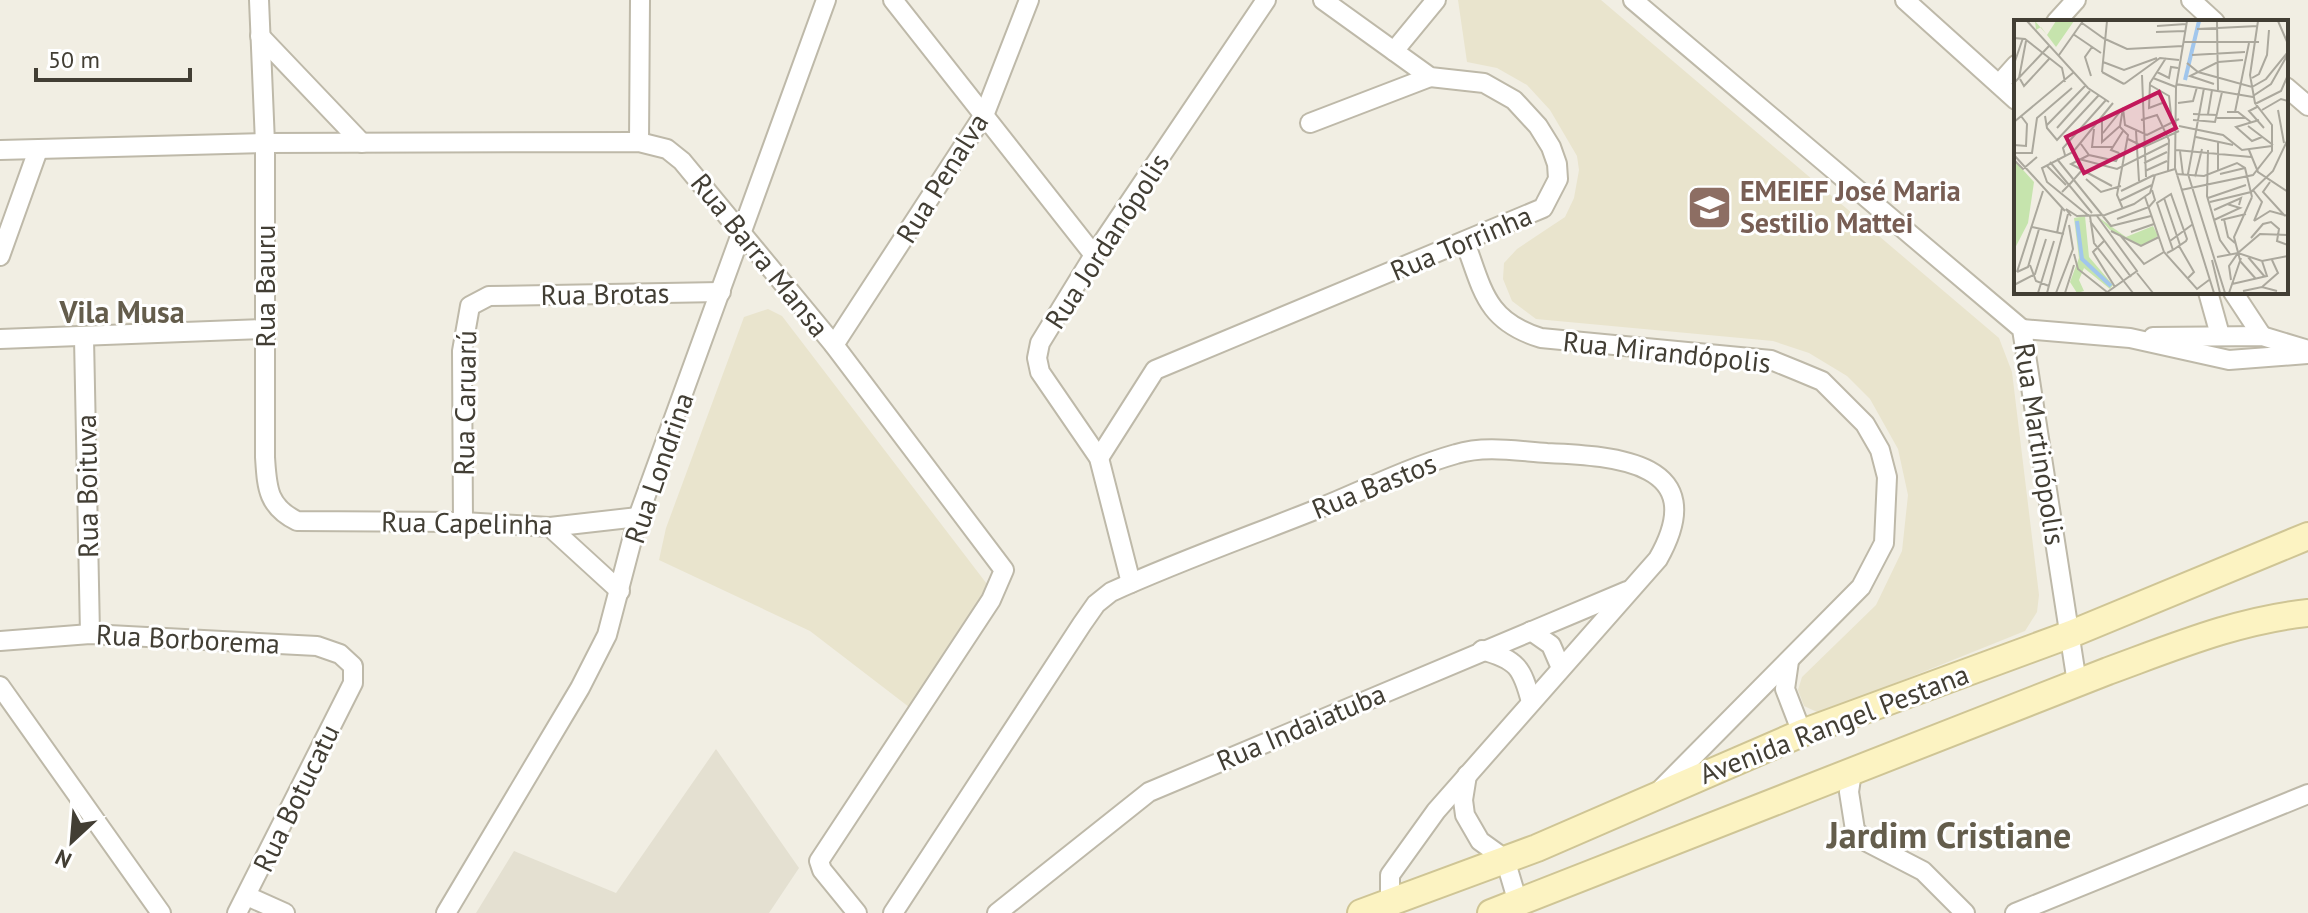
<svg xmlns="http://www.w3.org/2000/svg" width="2308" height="913" font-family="'PT Sans',sans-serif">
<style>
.residential{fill:#e4e0d1}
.education{fill:#e9e4cd}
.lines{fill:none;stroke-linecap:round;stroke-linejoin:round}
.street-casing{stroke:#beb9a9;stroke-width:22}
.secondary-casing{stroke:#cfc595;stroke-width:30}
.street{stroke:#fff;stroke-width:18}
.secondary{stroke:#fcf3c2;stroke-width:26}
.labels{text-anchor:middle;stroke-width:6;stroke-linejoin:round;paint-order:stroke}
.street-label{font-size:28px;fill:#423e34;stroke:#fff}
.education-label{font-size:28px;font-weight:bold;fill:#785e54;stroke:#fff;text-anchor:start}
.neighbourhood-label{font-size:30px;font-weight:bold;fill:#645d4c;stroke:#fff}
.district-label{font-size:36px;font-weight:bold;fill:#645d4c;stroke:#fff}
.inset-river{fill:none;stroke:#a1c6ec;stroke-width:4}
.inset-road{fill:none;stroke:#aba89d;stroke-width:2}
.view{fill:#c2185b;fill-opacity:0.15;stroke:#c2185b;stroke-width:4}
.inset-edge{fill:none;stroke:#423e34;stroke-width:4}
</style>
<rect width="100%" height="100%" fill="#f1eee3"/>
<polygon class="residential" points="716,749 799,868 769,913 476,913 514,851 616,893"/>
<g class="education">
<polygon points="1458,0 1601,0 1999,338 2012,372 2039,595 2037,612 2025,631 1826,711 1817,712 1804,706 1798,690 1802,677 1876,605 1902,551 1908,495 1898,449 1870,399 1847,376 1809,353 1773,341 1536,319 1512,301 1503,279 1504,263 1517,249 1565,217 1574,198 1579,170 1577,156 1550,110 1527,85 1497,68 1467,62"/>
<polygon points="768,309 782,316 990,588 909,707 810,631 659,560 666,528 744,317"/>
</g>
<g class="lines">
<defs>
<g id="street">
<path d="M259,0L265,143V457C267,487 267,506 297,521L463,522L550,527L638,517"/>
<polyline points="893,0 1094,255"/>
<polyline points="1633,0 2022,329 2077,683"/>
<polyline points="1905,0 2016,100"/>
<polyline points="2191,0 2215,22"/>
<polyline points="2056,22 2076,0"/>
<polyline points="260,36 362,143"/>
<polyline points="1394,51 1436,0"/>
<polyline points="1999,84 2016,65"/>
<polyline points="2286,87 2308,106"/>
<polyline points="1310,123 1430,77"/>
<polyline points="639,142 640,0"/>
<polyline points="0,150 265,143 639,142 667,149 682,161 834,345 1004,570 991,600 819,861 822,870 857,913"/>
<path d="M1465,242C1483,291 1486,321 1541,338L1771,360L1798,371L1822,381L1865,424L1880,450L1887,477L1884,543L1861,587L1660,790"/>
<polyline points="0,256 38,150"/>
<polyline points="2208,292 2220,335"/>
<polyline points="2233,292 2262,336"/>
<polyline points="2022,329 2130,338 2229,360 2308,354"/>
<polyline points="2153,337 2262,336 2308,350"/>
<polyline points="84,338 90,634"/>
<polyline points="0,339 265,329"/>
<polyline points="834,345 985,113 1029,0"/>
<polyline points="1099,458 1155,370 1543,208 1558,179 1557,164 1551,147 1538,126 1514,100 1484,83 1430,77 1323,0"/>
<polyline points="463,522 462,351 470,306 489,296 721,292"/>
<polyline points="550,527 620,591"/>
<polyline points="1131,583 1099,458 1040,372 1037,358 1040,343 1094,255 1266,0"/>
<polyline points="1531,631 1551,645 1561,668"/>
<polyline points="0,641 90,634 317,646 340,654 353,666 353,683 237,913"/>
<path d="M1482,650C1517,660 1522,667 1531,702"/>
<polyline points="1789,661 1785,689 1802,733"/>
<polyline points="0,686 161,913"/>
<polyline points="1852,772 1849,792 1855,830 1867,842 1923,871 1965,913"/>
<polyline points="1467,775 1463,800 1465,815 1480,841 1505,859 1518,903"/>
<polyline points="247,896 285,913"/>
<polyline points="446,913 580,688 607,635 638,517 826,0"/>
<path d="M893,913L1082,624L1096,604L1111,592C1179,561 1250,536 1320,508C1364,490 1410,467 1456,454C1485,445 1517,451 1547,453C1616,456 1713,462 1658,559L1436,811L1390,875V910"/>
<polyline points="997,913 1149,792 1627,591"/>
<polyline points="2015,913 2308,794"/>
</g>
<g id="secondary">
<polyline points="1361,913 1537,848 1802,733 2071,634 2308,536"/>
<path d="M1491,913L2108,671C2174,647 2238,620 2308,613"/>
</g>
</defs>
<use href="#street" class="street-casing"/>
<use href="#secondary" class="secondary-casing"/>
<use href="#street" class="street"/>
<use href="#secondary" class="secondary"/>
</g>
<defs>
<symbol id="school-square" viewBox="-11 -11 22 22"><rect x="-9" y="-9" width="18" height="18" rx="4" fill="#8d6e63" stroke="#fff"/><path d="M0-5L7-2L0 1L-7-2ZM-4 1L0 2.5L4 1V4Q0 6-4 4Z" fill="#fff"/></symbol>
</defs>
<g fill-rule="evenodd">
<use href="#school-square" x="1684" y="182" width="51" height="51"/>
</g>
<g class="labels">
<g class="street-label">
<text transform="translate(942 178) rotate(-58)" y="10">Rua Penalva</text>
<text transform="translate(1107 241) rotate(-57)" y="10">Rua Jordanópolis</text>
<text transform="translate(1461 243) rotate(-23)" y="10">Rua Torrinha</text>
<text transform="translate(760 255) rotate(51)" y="10">Rua Barra Mansa</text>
<text transform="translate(265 286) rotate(-90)" y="10">Rua Bauru</text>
<text transform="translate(605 294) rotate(-1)" y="10">Rua Brotas</text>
<text transform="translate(1667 352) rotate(6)" y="10">Rua Mirandópolis</text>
<text transform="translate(465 403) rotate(-89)" y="10">Rua Caruarú</text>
<text transform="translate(2040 444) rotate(81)" y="10">Rua Martinópolis</text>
<text transform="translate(659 468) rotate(-71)" y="10">Rua Londrina</text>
<text transform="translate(87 486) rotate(-91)" y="10">Rua Boituva</text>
<text transform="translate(1374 486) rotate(-22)" y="10">Rua Bastos</text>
<text transform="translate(467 523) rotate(1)" y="10">Rua Capelinha</text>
<text transform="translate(188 639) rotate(3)" y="10">Rua Borborema</text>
<text transform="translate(1834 724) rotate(-21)" y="10">Avenida Rangel Pestana</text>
<text transform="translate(1301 727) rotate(-23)" y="10">Rua Indaiatuba</text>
<text transform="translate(296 798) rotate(-64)" y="10">Rua Botucatu</text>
</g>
<g class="education-label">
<text x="1740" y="201">EMEIEF José Maria<tspan x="1740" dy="32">Sestilio Mattei</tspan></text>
</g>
<g class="neighbourhood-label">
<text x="122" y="323">Vila Musa</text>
</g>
<g class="district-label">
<text x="1949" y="848">Jardim Cristiane</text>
</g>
</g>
<g transform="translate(2014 20)">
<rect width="274" height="274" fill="#f1eee3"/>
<path d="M21,1L33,15L42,1H60L42,27L27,7L22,10ZM0,140L20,162L14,203L0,230ZM71,196L75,237L99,265L96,269L70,248L65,260L70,271L63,273L56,262L65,238L60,198ZM84,197L112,217L139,206L144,216L128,226L96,210Z" fill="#c6e4ad"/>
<path class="inset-river" d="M171,60L185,1M63,201L68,239L97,266"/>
<path class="inset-road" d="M13,1L74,68L95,82M173,1L162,67L161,148L200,273M203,1L204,70M264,1L274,24M68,3L89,18M143,6L172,4M183,9L244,6M142,12L171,11M59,14L87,33M0,18L11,19L48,48L51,62M89,18L113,29L169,26M170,22H245M45,35L69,1M178,35L231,32M89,42L110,50L143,38M173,43L184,52L238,67L252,59L274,32M0,44L9,18M88,52L93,1M88,52L110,64M143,52L155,58L157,47L164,48M128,55L132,157M77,56L71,37L78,27M5,58L12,21M139,58L162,67M238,58L245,54L253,35L255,10M6,59L10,66L35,39M0,63L35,26M110,64L146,38L165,40M162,64L239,77M200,64L176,56L204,42L229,40M136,65L155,76L158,103M190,68L174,154L211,273M239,76L257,64L274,34M151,82L135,88L136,63L152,38M164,83L179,81L183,67M241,84L267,71L274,55M243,87L235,91L250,108M109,88L111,105L133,115L165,99M248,90L267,79L274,81M264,90L270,123M213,92H224L238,103M221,92L235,23M179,94L203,95M194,94L198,70M31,96L33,108L43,120L85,75M88,98V122L106,106L109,88M203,98H232M127,100L143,95L155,120L154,151M179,100L201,102L208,72M245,100L222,107L238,121L248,117M0,102L60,52M32,106L72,65M165,106L209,115L228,130L258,126M234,106L259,125M106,107L114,115L103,175L109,189M43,108L76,71M80,109L78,127H99M122,111L125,161M89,113L109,88M182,117L219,125M114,119L130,127L165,111M204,122V150M67,124L75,135L102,141L106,133M0,125L12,126L13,104L7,96M162,130L237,137M194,130L193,176L206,220L216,234M235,130L244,152L274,172M166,131L169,155M0,133H18L23,98L58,68M105,133L97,130L109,111M0,135L51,191M51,135L49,128L92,80M75,135L57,144L98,166M43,139L97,206L137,196M65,139L103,149L155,123M0,140L9,149L23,137M36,142L55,165L48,172M130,143L153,132M33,146L52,165M69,149L55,165L78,193M131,151L153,141M162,154L190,156L223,143L231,148L238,177M206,154L231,148M181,157L188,129M72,159L87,172L107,166M256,162L249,172L271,196M167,170L239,155L258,131V105L241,83L236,55L244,1M239,170L248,182L240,201M107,171L140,155M131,177L150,232L183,269L195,260M150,178L166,225M194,178L232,165M105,181L138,165M196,182L237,172L259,151L274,119M200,190L227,178L225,185M57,196L52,189L63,196L91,195L120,184L136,173L141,155L161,149M75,196L33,162L28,148L59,132L99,83M76,196L80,223L119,273M83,196L123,251L92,273M103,199L135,187L141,180L138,170M210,199L214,217L221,223M200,200L226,188L213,184M207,200L232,194M76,201L117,257M240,201L256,191L274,196M18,207L50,214M97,211L127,226L145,217M117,212L140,204M43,213L48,188M106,215L130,244L150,232M237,218L249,204L257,202L265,209L263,221L274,225M90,221L79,232L101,267M156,221L179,204M165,226L180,252L174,258M225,232L246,214L274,215M153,233L159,230L172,221L173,219L157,174L143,183L159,230M60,234L64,249L93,272M203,237L224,233L248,241L274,236M234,237L251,257M198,240L206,273M226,240L220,217L238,177M226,241L242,259M16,245L22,261L35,266M3,252L29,171M3,252L14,247L25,209M123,253L139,273M217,260L215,246L224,233M218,264L253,256L248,241M0,265L21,254L32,219M248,267L264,253L258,240M229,271L248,267L263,271M24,273L40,221M33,273L54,194M42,273L59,229L55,205M51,273L60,245M215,273L227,238"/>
<path class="view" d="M145,72L162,108L70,153L52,117Z"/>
<rect width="274" height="274" class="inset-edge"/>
</g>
<g transform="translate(72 841) rotate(206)" stroke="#ffffff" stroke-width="6" paint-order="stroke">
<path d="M0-6L14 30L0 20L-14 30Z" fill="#423e34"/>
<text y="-12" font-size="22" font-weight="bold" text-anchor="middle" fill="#423e34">N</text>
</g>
<path d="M36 68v12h154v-12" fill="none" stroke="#423e34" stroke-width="4"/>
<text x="48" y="68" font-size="24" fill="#423e34" stroke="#ffffff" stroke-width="6" paint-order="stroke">50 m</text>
</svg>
